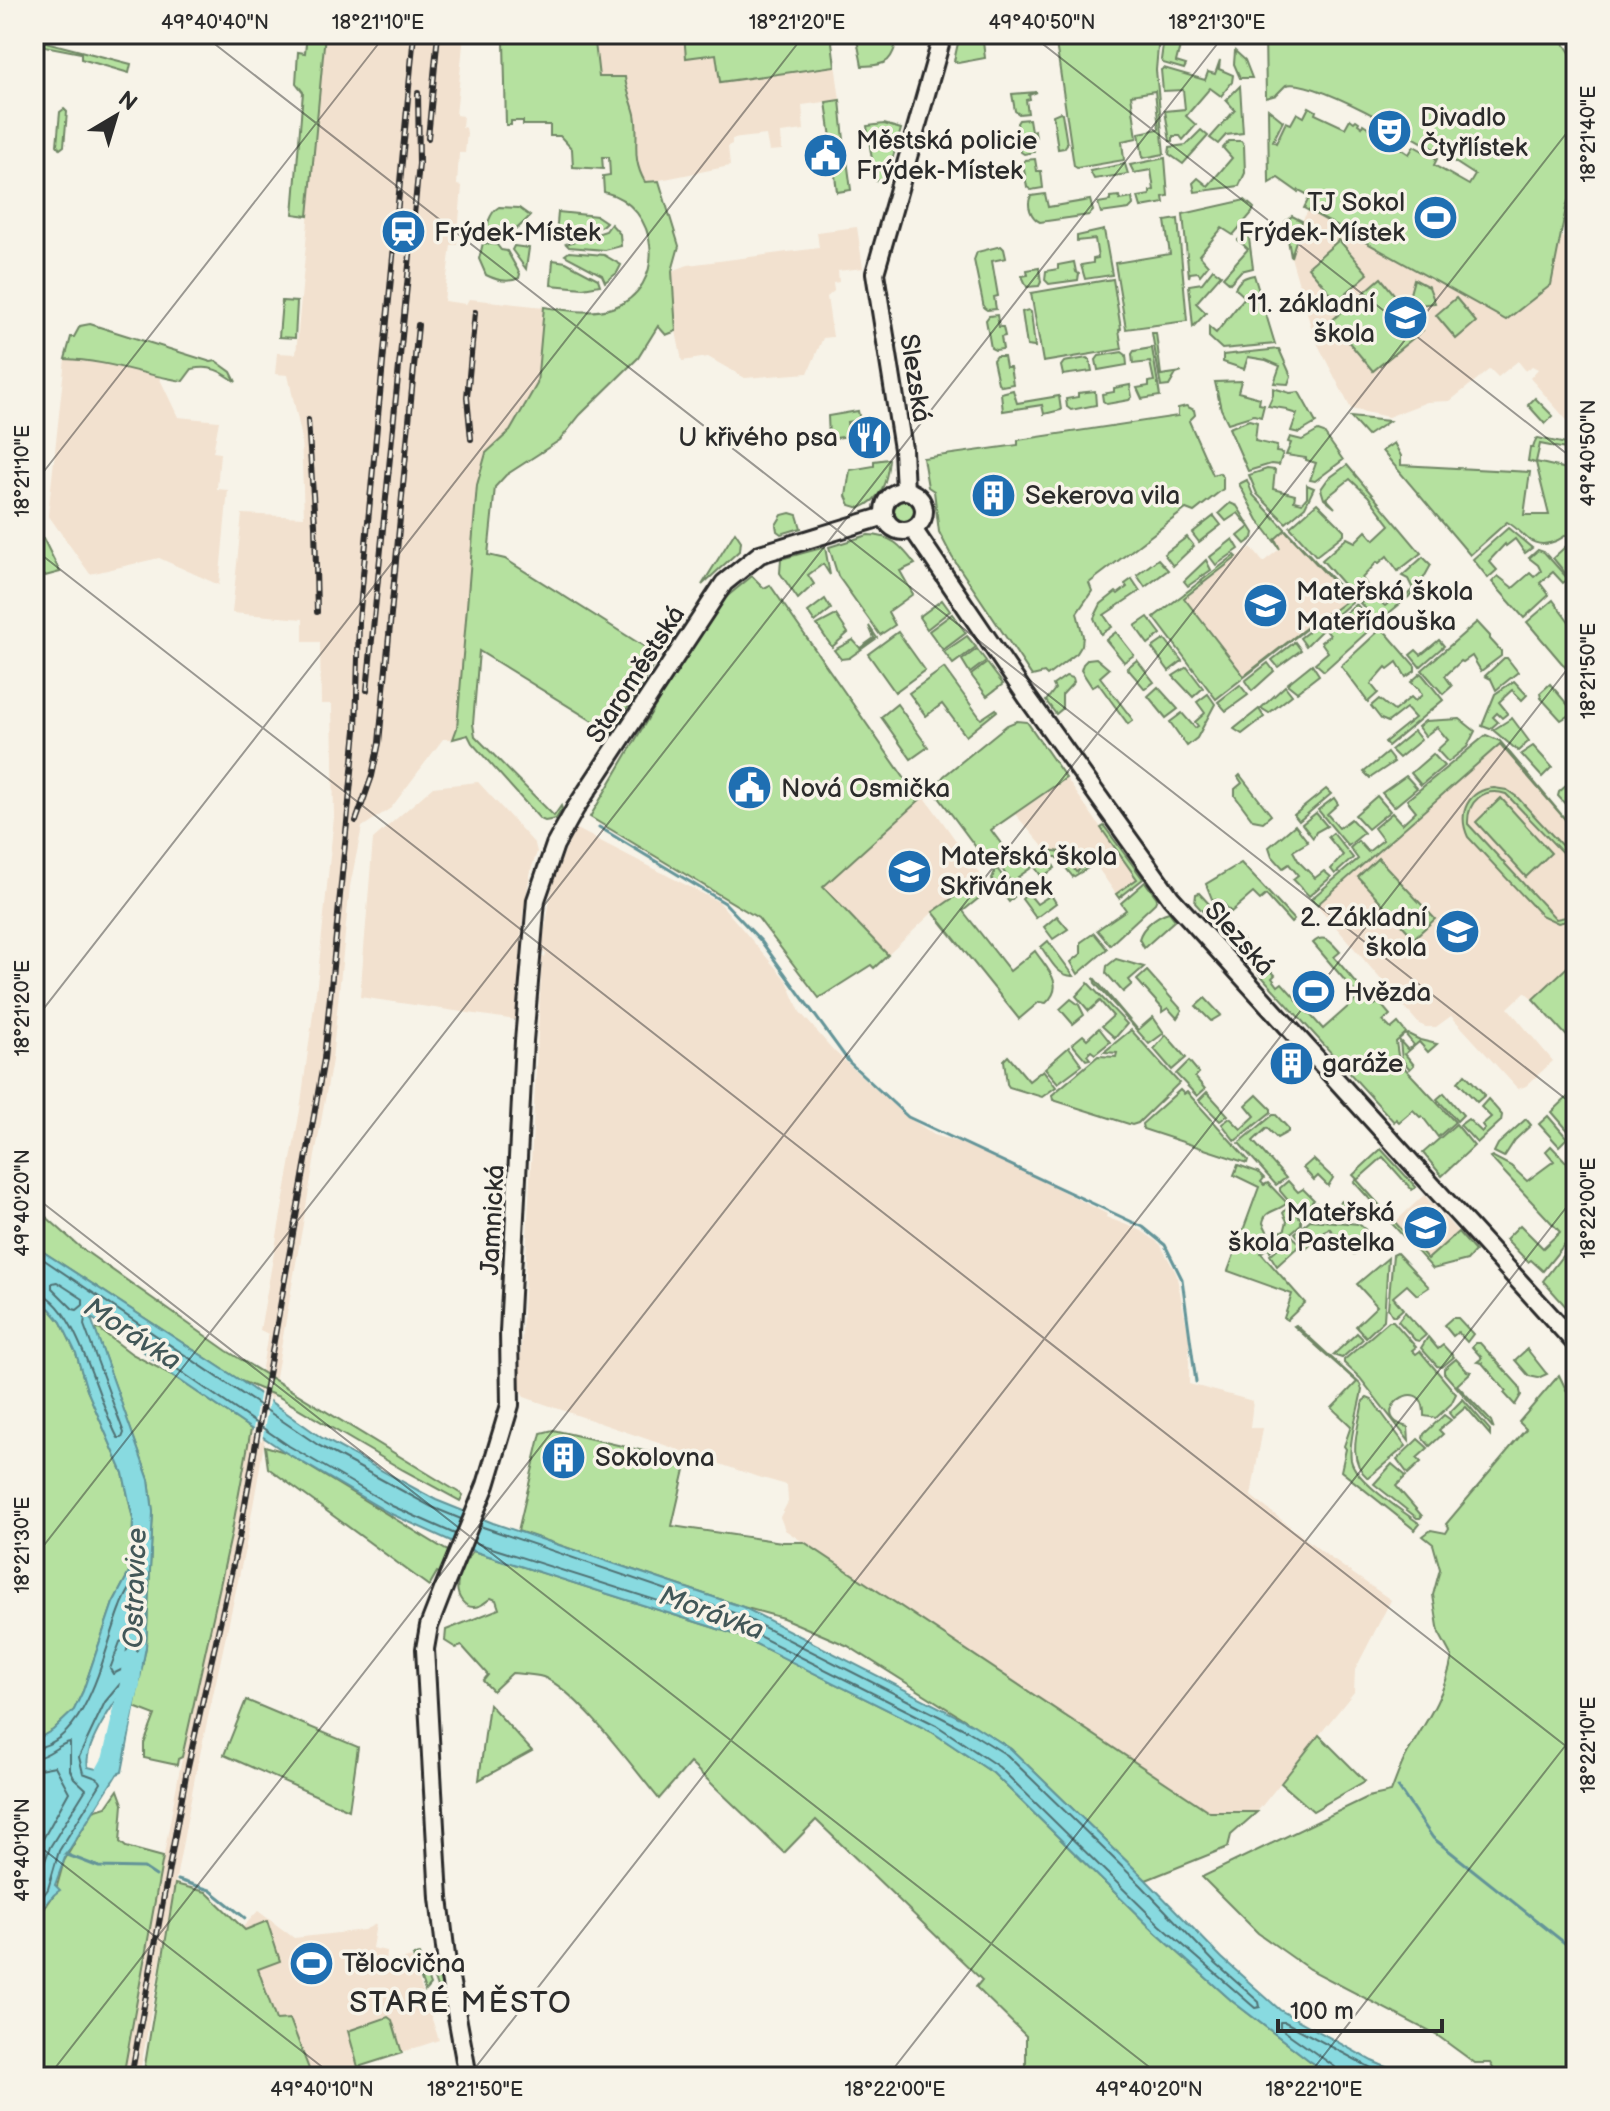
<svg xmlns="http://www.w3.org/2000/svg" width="1610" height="2111" font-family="'Balsamiq Sans',sans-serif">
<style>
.built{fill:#f2e1cf}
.green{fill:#b5e19f;stroke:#708665;stroke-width:2}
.water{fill:#88dae0;stroke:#639498;stroke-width:2;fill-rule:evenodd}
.pier{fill:#f7f3e8}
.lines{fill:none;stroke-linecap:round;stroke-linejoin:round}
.shore{stroke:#507173;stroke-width:2}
.stream{stroke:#639498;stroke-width:3}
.river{stroke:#88dae0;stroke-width:20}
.secondary-casing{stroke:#2b2b2b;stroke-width:22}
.secondary{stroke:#f7f3e8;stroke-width:16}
.rail-casing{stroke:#2b2b2b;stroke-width:6}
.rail{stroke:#f7f3e8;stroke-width:3;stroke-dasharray:9;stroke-linecap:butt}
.ticks{fill:none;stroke:#2b2b2b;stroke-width:2;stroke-opacity:0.45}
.labels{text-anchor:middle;stroke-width:7;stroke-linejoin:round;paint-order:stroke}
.poi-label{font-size:26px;fill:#2b2b2b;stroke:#f7f3e8;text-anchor:start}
.street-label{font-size:26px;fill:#2b2b2b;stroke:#f7f3e8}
.water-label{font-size:28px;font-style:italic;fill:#425758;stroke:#f7f3e8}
.quarter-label{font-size:30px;letter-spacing:2px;fill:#2b2b2b;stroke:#f7f3e8}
.neatline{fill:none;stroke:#2b2b2b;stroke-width:3}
.ticks-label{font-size:20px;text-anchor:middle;fill:#2b2b2b}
</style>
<rect width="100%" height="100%" fill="#f7f3e8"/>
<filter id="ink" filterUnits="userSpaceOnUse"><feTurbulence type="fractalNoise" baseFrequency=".0125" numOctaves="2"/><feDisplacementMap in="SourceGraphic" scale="16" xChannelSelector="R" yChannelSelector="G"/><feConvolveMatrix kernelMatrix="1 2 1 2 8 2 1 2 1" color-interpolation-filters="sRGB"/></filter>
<g filter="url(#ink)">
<g class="built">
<polygon points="325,34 464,34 456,115 463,116 462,127 466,128 467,133 465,153 459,153 457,185 462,186 457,245 451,245 444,301 466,304 469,299 544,307 537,383 510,431 486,453 477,484 457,728 453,739 443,739 391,808 362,827 350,886 332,1060 247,1540 195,1777 139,2077 123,2077 179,1773 247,1452 268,1334 260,1330 300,1110 317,984 334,817 332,704 321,704 320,642 303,642 303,619 232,613 242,514 304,517 301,434 288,375 275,374 277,353 296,354"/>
<polygon points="594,34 831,34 840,100 802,105 804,130 781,133 782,150 769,151 766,135 732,139 732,144 728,146 730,166 645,183 636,163 635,116 625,77 599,77"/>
<polygon points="1308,211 1506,320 1551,285 1561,236 1576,245 1576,420 1571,425 1530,378 1538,369 1532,366 1526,371 1518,361 1498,377 1490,369 1450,401 1427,402 1388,417 1351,409 1314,337 1291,257 1302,221"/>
<polygon points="857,227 863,268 838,271 839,282 833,283 834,291 827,297 833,337 823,338 808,373 745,378 708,357 682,361 676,331 672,271 688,265 819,248 817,232"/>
<polygon points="65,359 105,362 159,377 178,417 219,421 213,452 220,453 217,489 228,490 219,585 159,558 90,574 48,515"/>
<polygon points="1285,530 1350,599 1330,613 1323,614 1244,677 1183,598 1251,547 1263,562 1281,548 1275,539"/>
<polygon points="1500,744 1576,832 1576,959 1533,999 1525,992 1508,1008 1553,1061 1526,1086 1518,1089 1451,1016 1436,1027 1426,1027 1419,1024 1317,905"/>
<polygon points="1066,778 1137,879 1116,894 1093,861 1076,872 1062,852 1046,850 1015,814"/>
<polygon points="478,782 535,844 537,852 531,870 523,913 516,1020 360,997 373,839 433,787"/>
<polygon points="924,796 982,877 933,912 888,955 823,887"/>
<polygon points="575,828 719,902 787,981 800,1012 834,1051 902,1113 934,1135 969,1145 1002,1160 1107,1214 1106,1217 1142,1231 1160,1244 1176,1273 1189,1337 1189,1384 1253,1401 1250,1428 1263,1428 1251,1496 1329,1557 1391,1600 1355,1670 1354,1692 1257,1812 1210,1812 785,1530 780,1517 788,1502 787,1485 755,1476 524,1397 519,1386 542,957 545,957 546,954 541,951 554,877"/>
<polygon points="1424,1195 1458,1232 1428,1259 1395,1222"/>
<polygon points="258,1911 294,1938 364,1930 376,1924 372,1948 386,1951 385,1965 411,1957 439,2040 328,2077 312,2077 290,2019 276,2020 242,1928"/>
</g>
<g class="green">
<polygon points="307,34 325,34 308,216 293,214 303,92 296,83 298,52 305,53"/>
<path d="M511,34H594L599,77H625C626,90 632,101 635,114C640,140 630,156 645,182L659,181L679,246L672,271L676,331L666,335L658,326L638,358L580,415L560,440L506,475L495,487L488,555L505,559L659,656L612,733L479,651L473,724L475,736L554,816L561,806L562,809L556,819L545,821L540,819L472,743L468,735L453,739L457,728L477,485L486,453L510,431L537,384L544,307C566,310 591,315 612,308C669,289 660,205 604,192L603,176L610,175L609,157H602L603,169L573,167L572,149L560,136H550V125H523V121H511V125H506L504,42Z"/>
<polygon points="684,34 831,34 835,66 720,82 716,54 686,58"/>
<path d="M856,34H899C891,61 891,65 862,66Z"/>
<polygon points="960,34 982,34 985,58 958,63 954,61"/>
<polygon points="1067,34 1156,34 1159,36 1156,70 1164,154 1143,158 1139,133 1159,129 1155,91 1131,95 1137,138 1122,141 1124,160 1077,168 1074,166 1056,43 1065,40"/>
<path d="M1265,34H1558L1576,62V192L1574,201H1568L1566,208L1551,285L1506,320L1304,208L1310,196L1299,190L1298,192L1278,178L1269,183L1268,109L1283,121L1273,141L1276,143L1286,122L1291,124L1297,113L1304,117L1309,107L1316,111L1315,114L1345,128L1350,119L1354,122L1356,120L1359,122L1358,124L1362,127L1363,124L1409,154L1414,146L1437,159L1434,165L1469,185L1475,175C1445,155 1316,76 1286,85L1276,95L1266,98Z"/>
<polygon points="1167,35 1193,42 1192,45 1181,42 1176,62 1186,65 1184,69 1163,63 1161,60 1164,38"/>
<polygon points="34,39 131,64 129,73 81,59 81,53 34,44"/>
<polygon points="1235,51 1245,60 1252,78 1240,78 1234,64"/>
<polygon points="1220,60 1219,69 1233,75 1232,82 1221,96 1210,88 1186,116 1196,125 1183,140 1180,136 1173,136 1173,141 1170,141 1165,111 1185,109 1183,90 1163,91 1161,70 1164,68 1205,80 1208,72 1215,74"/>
<polygon points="1240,86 1243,133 1226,135 1218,144 1210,138 1235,110 1226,100"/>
<polygon points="1037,92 1029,95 1030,99 1026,100 1028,113 1019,114 1015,111 1012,94"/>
<polygon points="840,100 844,140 841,144 832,145 826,102"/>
<polygon points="64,109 67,112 64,146 60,149 57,145 60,112"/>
<polygon points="1060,112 1062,113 1067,144 1064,148 1058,149 1053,115"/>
<polygon points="1029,119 1031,131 1035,130 1036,140 1032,141 1034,152 1024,154 1021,152 1017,123 1019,120"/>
<polygon points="884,124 901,129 886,181 875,180 867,126"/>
<polygon points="1201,130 1208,136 1183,164 1169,154 1170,147 1186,145"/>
<polygon points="1229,141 1241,141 1244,145 1245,173 1239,186 1195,192 1193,183 1198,178 1208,186 1232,158 1223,148"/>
<polygon points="842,149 846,152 851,190 837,192 832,150"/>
<polygon points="1165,158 1168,196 1163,197 1164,203 1141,207 1138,197 1150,195 1150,191 1154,190 1151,170 1134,173 1130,165"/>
<polygon points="1035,159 1037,171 1041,171 1043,188 1031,190 1027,187 1023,164 1025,160"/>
<polygon points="1125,164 1128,174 1094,179 1090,171"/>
<path d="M1045,194L1048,207L1090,200L1093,211L1089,215L1040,222C1031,218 1026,205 1031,196Z"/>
<polygon points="1119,196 1120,200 1132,198 1133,205 1129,209 1101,213 1098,203 1110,201 1110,197"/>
<polygon points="1245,200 1254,208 1252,213 1233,235 1222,228 1199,255 1208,265 1200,275 1198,272 1190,273 1189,277 1183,214"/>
<path d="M499,207L519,208L530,216C517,230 505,241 486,238C485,228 490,212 499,207Z"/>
<path d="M558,212L597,216L606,222C597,233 570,236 556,236Z"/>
<polygon points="1292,216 1302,221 1291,257 1285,222"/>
<polygon points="1178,219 1187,321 1126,329 1115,263 1170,254 1165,221"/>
<polygon points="611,224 620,234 621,246 605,250 569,247 566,244 606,231"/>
<polygon points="1104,230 1112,275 1085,279 1081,265 1093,263 1093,259 1098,258 1095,239 1077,241 1077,236"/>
<polygon points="1248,231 1253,268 1241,271 1230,283 1223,277 1248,249 1238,240"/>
<polygon points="1339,240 1368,274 1337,301 1308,267"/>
<path d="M483,243L497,245L501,250L507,251L520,274L519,278C509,283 496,280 486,275L479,259Z"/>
<polygon points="514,246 529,248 526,269 512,250"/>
<polygon points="1001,246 1004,249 1006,258 992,261 998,296 994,297 996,309 987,310 984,308 974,260 977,252"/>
<polygon points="569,252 604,255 621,265 617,273 605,282 602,275 568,257 565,255"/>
<polygon points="553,260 566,262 598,279 600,285 583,288 551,285"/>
<polygon points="1074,262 1076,272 1079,274 1078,280 1049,284 1045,280 1046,271 1058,269 1058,265"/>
<polygon points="1039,268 1041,282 1039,286 1027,287 1022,276 1028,275 1027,270"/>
<polygon points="1213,269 1221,275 1196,303 1206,313 1193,327 1189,285 1202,283"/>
<path d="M1254,275L1275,344L1222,349L1209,337V327L1216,333L1245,297L1235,288C1240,279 1244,277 1254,275Z"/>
<polygon points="1381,278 1423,330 1373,371 1331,321"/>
<polygon points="1113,279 1121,329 1119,330 1122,349 1043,362 1031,293"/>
<polygon points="1414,279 1429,287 1435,303 1412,306 1408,301"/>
<polygon points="1456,298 1476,322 1456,339 1436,315"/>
<polygon points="282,301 297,302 295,338 279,337"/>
<polygon points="1028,310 1031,312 1035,347 1027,346 1022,312"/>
<polygon points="997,315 999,327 1003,327 1005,336 1001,337 1003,349 995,350 991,348 986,320 989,316"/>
<path d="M90,324L211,362L216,361L231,372L236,382C221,371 211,365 192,369L183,381C143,375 106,360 65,359L71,337H74L80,326Z"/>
<polygon points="1152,333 1156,333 1161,375 1182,372 1176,374 1169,386 1161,387"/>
<polygon points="1152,348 1160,396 1142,399 1137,388 1149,386 1149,382 1154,381 1150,362 1133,364 1132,354 1134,351"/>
<polygon points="1279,349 1291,376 1288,384 1274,383 1280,366 1266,360 1248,357 1244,369 1223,362 1223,355"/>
<polygon points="1122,352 1126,355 1127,365 1098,370 1096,360 1099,356"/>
<polygon points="996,356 1004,356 1006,367 1010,367 1013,384 1002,386 998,383 993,360"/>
<polygon points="1087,358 1090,360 1092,371 1063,375 1061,366 1064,362"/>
<polygon points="1241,381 1238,392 1260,398 1259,404 1264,405 1261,417 1254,415 1228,423 1221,409 1215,382"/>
<polygon points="1130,385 1132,397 1129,400 1107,404 1103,401 1102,394 1114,392 1114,388"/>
<polygon points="1273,388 1290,393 1299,392 1316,423 1299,433 1291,431 1297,414 1287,411 1287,409 1268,406 1273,395"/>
<polygon points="1013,390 1017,403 1059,396 1061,410 1044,414 1042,405 1003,411 1001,393"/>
<polygon points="1095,391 1096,405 1071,410 1067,407 1066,399 1078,397 1078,393"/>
<polygon points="1535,398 1553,416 1545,424 1528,405"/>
<polygon points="1186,406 1194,410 1195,415 1189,421 1213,475 1219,473 1223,477 1223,489 1194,512 1186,509 1089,583 1092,591 1077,613 1083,636 1082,645 1077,653 1047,676 1044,673 1032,676 952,557 939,532 934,491 928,487 923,458 1018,445 1018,440 1178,416 1178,408"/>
<polygon points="858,411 860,420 847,422 849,436 829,439 828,416"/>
<polygon points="1350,417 1389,421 1367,436"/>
<polygon points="1249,420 1257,422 1255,441 1277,446 1276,452 1283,453 1279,465 1271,464 1248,471 1229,428"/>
<polygon points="1318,431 1324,433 1343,460 1315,481 1310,480 1316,463 1306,460 1306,458 1286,455 1291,443 1288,442 1290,437 1302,440"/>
<path d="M1538,438L1576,446V451L1540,444L1536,462L1576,471V527C1563,539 1545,551 1528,539C1521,533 1516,527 1507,522L1470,555L1382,451L1394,443L1401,456V465L1530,472L1524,515H1549L1536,463L1528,461L1530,448H1533L1536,439Z"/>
<path d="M889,459C887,482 882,499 860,508L850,505L846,496L850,470L874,466V461Z"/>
<polygon points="1347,465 1421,553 1398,571 1387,556 1379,563 1377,562 1362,578 1369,588 1356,599 1322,560 1347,538 1355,542 1366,531 1374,540 1390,525 1368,496 1350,479 1326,498 1335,508 1324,499 1321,489 1328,479"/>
<polygon points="1267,469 1275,470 1273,489 1295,495 1294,501 1302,503 1307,497 1307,485 1314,488 1305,507 1286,523 1257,494 1249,475"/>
<polygon points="1247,480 1253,495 1353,601 1337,615 1324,615 1216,699 1154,617 1235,555 1237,557 1184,598 1244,676 1324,614 1330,613 1349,599 1285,530 1275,539 1280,549 1258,520 1239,484"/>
<circle cx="905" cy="511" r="13"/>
<polygon points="1230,503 1237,506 1254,533 1253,538 1245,544 1238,536 1249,527 1238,513 1226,521 1219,513"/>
<polygon points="1317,503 1344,530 1344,534 1316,556 1290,527"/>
<polygon points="790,513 797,515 801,528 781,534 777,531 776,525 782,515"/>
<polygon points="1214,516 1221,525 1199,542 1192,533"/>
<polygon points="34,520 60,572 34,579"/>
<polygon points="1508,528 1532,548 1525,553 1515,539 1506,546 1505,544 1489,561 1497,570 1488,578 1473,559"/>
<polygon points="735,532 741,541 740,550 702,585"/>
<path d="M868,535C892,535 901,546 915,564L900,571L913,594L888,612L895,625L880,635L838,576L829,547Z"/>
<polygon points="1187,537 1194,546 1173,566 1164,554"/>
<polygon points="1576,537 1576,581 1572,577 1570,579 1553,558"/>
<polygon points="1233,539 1239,549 1216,565 1210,557"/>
<polygon points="825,547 830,575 823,564 808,575 814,584 798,599 780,573 781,559"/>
<polygon points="1538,550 1544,552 1568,579 1563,583 1553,572 1540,583 1549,595 1524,618 1492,582 1498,576 1513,588 1530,573 1534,577 1541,571 1538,565 1529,558"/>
<polygon points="1423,557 1431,565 1417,590 1378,622 1360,603 1371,594 1385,606 1403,591 1407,595 1413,589 1408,579 1402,576"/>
<polygon points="1158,559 1168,570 1145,587 1137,575"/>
<polygon points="1206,560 1211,570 1188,586 1184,581"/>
<polygon points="752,576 764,588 770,585 905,779 924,796 823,887 888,955 874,968 871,965 819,998 758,918 590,817 720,596 725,598"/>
<polygon points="1132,579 1140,591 1104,615 1112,627 1101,634 1094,618 1101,604 1116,592 1118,594 1127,587 1125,584"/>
<polygon points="825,599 831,609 815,622 808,612"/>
<polygon points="942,600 950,611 927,629 919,617"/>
<polygon points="1553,600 1576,631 1576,659 1566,668 1527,622"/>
<polygon points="1356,604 1375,625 1324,671 1315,663 1328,652 1321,642 1330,635 1324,628 1306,646 1300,638 1326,618 1337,620"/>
<polygon points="952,614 966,633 943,650 929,631"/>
<polygon points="836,615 848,633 832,647 817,625"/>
<polygon points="1148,617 1161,634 1148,644 1135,626"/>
<polygon points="1477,622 1490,636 1490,639 1501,651 1501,656 1481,671 1472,656 1463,662 1461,661 1445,676 1452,686 1443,694 1422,670"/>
<polygon points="869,626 877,638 849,658 841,659 834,650 853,640 860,648 874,638"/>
<polygon points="1382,628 1415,666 1415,671 1406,677 1397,662 1388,669 1386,667 1371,684 1378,693 1368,702 1341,666"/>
<polygon points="898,632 925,670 895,692 868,654"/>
<polygon points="1116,632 1134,655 1124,662 1106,640"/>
<polygon points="967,636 976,647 953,664 944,652"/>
<polygon points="1165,639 1182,661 1169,671 1152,648"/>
<polygon points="1439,640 1444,646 1420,667 1410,655 1416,650 1421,655"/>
<polygon points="1295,642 1301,650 1278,667 1272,660"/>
<polygon points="977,649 986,661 970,673 962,660"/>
<polygon points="1096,658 1109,669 1100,677 1133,720 1128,724 1098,683 1092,687 1081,670 1083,664 1088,659"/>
<polygon points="1504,658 1507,658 1518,672 1496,690 1491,679 1485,676"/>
<polygon points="1137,660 1154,682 1145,689 1127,668"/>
<polygon points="987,663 1003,684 987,696 971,675"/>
<polygon points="1268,663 1274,671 1252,691 1245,681"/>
<polygon points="1312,664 1319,675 1297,692 1287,684"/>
<polygon points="1187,667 1203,688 1193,697 1173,676"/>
<polygon points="944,668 981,719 996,709 997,711 966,736 942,704 926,716 909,693"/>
<polygon points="1421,673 1443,700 1388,746 1385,742 1415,718 1406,708 1388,722 1381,719 1371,706 1379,699 1394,711 1411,697 1415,701 1422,695 1419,689 1411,682"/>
<polygon points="1066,676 1073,678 1074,682 1062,695 1062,709 1056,714 1046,701 1055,689 1053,685"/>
<polygon points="1514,681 1527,695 1522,700 1512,690 1499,702 1508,713 1502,718 1497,713 1493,717 1498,722 1490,729 1482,726 1495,694"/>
<polygon points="1550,684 1574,712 1561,720 1541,698 1540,693"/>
<polygon points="1240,685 1248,695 1226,711 1218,702"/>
<polygon points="1285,686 1292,695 1269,713 1261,708"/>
<polygon points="1158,687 1178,709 1166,718 1148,696"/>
<polygon points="1208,694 1215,704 1197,738 1187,746 1170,722 1182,713 1195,728 1198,726 1195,722 1205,713 1197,702"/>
<polygon points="897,704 928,747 911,759 881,717"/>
<polygon points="1259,709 1264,717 1242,734 1234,729"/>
<polygon points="1512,718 1529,741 1518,751 1493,730"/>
<polygon points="1460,719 1475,731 1467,747 1448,762 1437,750 1448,740 1437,727 1425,736 1418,727 1425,721"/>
<polygon points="1017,721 1027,722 1066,778 991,830 1005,849 1006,855 1002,858 984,858 935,792 936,786 944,776 1007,725"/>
<polygon points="1414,731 1421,740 1399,758 1391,750"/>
<polygon points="1486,735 1500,741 1576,832 1500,744 1317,905 1311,899 1358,859 1350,848 1358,841 1368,852 1383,840 1374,828 1392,813 1402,824 1416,811 1407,800"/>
<polygon points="1533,746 1552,767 1542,777 1521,754"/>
<polygon points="1387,753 1394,762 1370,778 1364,772"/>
<polygon points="1433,754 1444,766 1421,785 1411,773"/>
<polygon points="1240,775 1271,815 1263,822 1253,820 1235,796 1235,789 1242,783 1238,777"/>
<polygon points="1406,776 1417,788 1394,807 1382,793"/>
<polygon points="1576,777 1576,814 1575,815 1558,796 1559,792"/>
<path d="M1494,788L1507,790L1517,797L1576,861V867L1506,794C1484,787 1467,801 1468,824L1556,919L1576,915V919L1558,923L1541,915L1468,837C1457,813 1468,790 1494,788Z"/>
<polygon points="1326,789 1331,794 1299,821 1294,815"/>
<polygon points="1377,796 1390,811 1368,829 1355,815"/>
<polygon points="1334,798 1338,804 1327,814 1339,828 1351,819 1364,833 1348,846 1318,810"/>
<polygon points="1501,798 1551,853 1526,877 1476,822"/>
<polygon points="1316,813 1327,826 1316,832 1313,838 1302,824"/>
<polygon points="1295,825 1308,842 1293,851 1299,862 1315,878 1324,871 1331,877 1309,896 1293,879 1298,875 1289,864 1283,868 1272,856 1269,847"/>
<polygon points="1104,826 1143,879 1119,898 1116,894 1137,879 1101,828"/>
<polygon points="1333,833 1353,858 1335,874 1331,869 1343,855 1328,837"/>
<polygon points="1046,850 1062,852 1076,872 1091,862 1093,865 1073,877 1057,857 1048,857 1055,868 1042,877 1034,866 1018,877 1026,890 1019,894 1000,866 1036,858"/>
<polygon points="1378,858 1435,919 1414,938 1358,877"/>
<polygon points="1241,863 1294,920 1291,923 1266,895 1260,900 1253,893 1231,912 1221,901 1212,899 1206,884"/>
<polygon points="996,867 1016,895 1009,902 992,879"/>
<path d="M980,879L984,890L979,898L963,911L1010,971L1035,951C1047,969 1066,985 1046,1003L1039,1002L1019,1019L933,912Z"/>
<polygon points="1145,882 1157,898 1155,903 1110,945 1097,930 1126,910 1121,903"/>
<polygon points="1028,893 1037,904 1051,895 1056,903 1036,918 1022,899"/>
<path d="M1199,893L1275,975L1272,978L1278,986L1282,983L1323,1029L1359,997L1313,943C1324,932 1332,943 1340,952L1334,957L1375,1005L1379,1002L1390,1015L1383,1021L1391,1029L1398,1023L1406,1033L1396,1042L1399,1062L1455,1122L1438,1137L1422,1116L1420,1117L1413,1110L1399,1122L1396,1119L1394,1122L1195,903L1196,894Z"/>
<path d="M1169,912L1175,920L1144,948L1139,939C1142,927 1157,915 1169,912Z"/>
<polygon points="1057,916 1068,929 1053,939 1044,927"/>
<polygon points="1094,933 1107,949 1078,974 1071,962 1081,954 1081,942"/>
<path d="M1048,941L1074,976C1057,977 1050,959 1041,947Z"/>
<polygon points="1116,959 1144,967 1129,980 1132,984 1123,992 1106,973 1107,966"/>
<polygon points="1576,959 1576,1001 1574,1003 1576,1006 1575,1045 1533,999"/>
<polygon points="1147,971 1182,1010 1177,1018 1168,1008 1162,1012 1162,1008 1137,980"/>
<polygon points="1094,978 1138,1030 1153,1017 1164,1033 1149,1044 1095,983"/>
<polygon points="1088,983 1127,1024 1115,1038 1102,1026 1113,1016 1100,1001 1089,1011 1076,996"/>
<polygon points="1205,998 1221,1015 1211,1021 1196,1006"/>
<polygon points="1071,999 1079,1005 1084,1015 1073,1024 1060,1009"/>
<polygon points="1099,1028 1110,1042 1095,1054 1091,1051 1087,1055 1090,1059 1086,1060 1072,1044 1083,1035 1087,1039"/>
<polygon points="1131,1030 1179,1083 1138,1123 1132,1125 1053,1100 1052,1095 1098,1056 1116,1057 1117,1053 1104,1052"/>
<polygon points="1408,1034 1420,1040 1437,1044 1428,1052 1419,1042 1405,1054 1414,1065 1410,1069 1402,1060 1400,1041 1408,1050 1414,1045 1406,1035"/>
<polygon points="1166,1035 1186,1058 1172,1070 1154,1049"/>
<polygon points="1069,1047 1082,1065 1058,1083 1045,1068"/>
<polygon points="1008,1056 1029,1081 1043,1070 1056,1087 1042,1097 1009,1087 1007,1084 1004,1060"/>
<polygon points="1189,1061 1199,1073 1195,1077 1205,1089 1197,1096 1176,1074"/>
<polygon points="1465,1074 1485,1095 1477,1102 1458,1082"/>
<polygon points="1180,1090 1184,1094 1187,1092 1248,1160 1247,1163 1143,1129 1142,1124"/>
<polygon points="1207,1092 1228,1115 1220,1121 1199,1100"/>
<polygon points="1573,1092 1576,1095 1576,1130 1571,1134 1552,1112"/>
<polygon points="1444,1093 1463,1115 1457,1121 1437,1099"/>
<polygon points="1257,1095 1271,1109 1271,1112 1235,1141 1222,1124 1230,1118 1241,1129 1255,1116 1246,1105"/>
<polygon points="1488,1099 1502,1115 1501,1121 1477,1143 1460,1125 1468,1119 1482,1132 1485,1129 1482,1125 1491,1117 1481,1107"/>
<polygon points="1273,1115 1276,1115 1288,1128 1288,1132 1277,1138 1267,1128 1253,1141 1286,1178 1276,1185 1239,1143"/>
<polygon points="1548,1116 1567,1138 1559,1146 1539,1124"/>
<polygon points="1526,1119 1531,1125 1515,1140 1504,1157 1494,1152 1498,1144"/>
<polygon points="1456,1124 1474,1146 1442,1176 1423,1153"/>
<polygon points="1551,1146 1570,1166 1568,1171 1576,1164 1576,1230 1543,1271 1531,1260 1528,1262 1506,1239 1520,1225 1543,1248 1560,1232 1490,1157 1492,1156 1511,1166 1527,1181 1554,1161 1546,1151"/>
<polygon points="1381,1149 1416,1187 1412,1190 1383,1157 1357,1180 1428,1259 1458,1232 1475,1251 1467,1260 1433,1269 1354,1182 1357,1179 1353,1175"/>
<polygon points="1313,1159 1333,1178 1328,1186 1318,1176 1314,1180 1303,1168"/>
<path d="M1238,1165L1258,1172L1264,1178L1261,1182L1264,1185L1268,1183L1287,1203C1278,1212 1265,1209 1263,1223L1268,1233L1276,1235L1285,1229L1287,1221L1283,1213L1289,1206L1301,1219V1224L1270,1251L1267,1248L1261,1253L1305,1303L1287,1320L1284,1318L1292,1294L1228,1271L1259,1187L1234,1175Z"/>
<polygon points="1288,1181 1298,1192 1303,1189 1314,1200 1302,1211 1297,1211 1280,1191 1280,1188"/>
<polygon points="1341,1201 1349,1209 1357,1205 1367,1219 1303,1216 1316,1203 1327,1214"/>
<polygon points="34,1206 81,1248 227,1351 463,1495 460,1501 403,1470 279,1397 241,1381 42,1251 34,1242"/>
<polygon points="1310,1220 1359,1224 1371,1235 1371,1239 1354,1254 1329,1228 1307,1248 1295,1233"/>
<polygon points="1292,1236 1301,1244 1277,1266 1270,1255"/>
<polygon points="1576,1238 1576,1318 1543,1281"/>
<polygon points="1397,1253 1429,1287 1417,1295 1407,1285 1393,1297 1403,1309 1395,1316 1392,1315 1388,1308 1393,1255"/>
<polygon points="1388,1258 1384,1320 1366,1337 1356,1326 1377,1306 1357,1284"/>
<polygon points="34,1298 50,1309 61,1322 76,1353 87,1390 123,1473 133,1519 132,1567 113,1603 83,1691 74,1710 53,1730 34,1741"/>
<polygon points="1405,1312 1426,1335 1419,1341 1415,1340 1398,1321"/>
<polygon points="1452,1318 1458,1318 1473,1334 1467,1342 1458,1332 1453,1336 1444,1325"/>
<path d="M1389,1321H1393L1416,1347L1412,1350L1416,1354L1420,1351L1456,1394L1451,1404L1436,1418L1424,1416C1425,1368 1362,1416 1408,1427L1409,1441L1360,1378L1344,1363V1360Z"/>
<path d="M1296,1325L1360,1384L1362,1390C1359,1408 1348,1442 1351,1460C1355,1481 1403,1511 1420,1524L1415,1530L1341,1471L1346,1449L1344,1446L1351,1426L1332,1408L1357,1382L1294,1326Z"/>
<polygon points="99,1329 132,1354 172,1375 251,1429 231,1536 182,1757 178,1759 177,1765 144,1758 144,1744 155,1715 134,1707 146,1647 153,1512 149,1480 95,1330"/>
<polygon points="1357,1333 1363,1339 1342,1358 1333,1355"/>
<polygon points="1428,1337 1438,1349 1443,1345 1454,1357 1442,1367 1437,1366 1421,1348"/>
<polygon points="1476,1343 1480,1343 1519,1386 1521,1395 1515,1405 1504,1393 1506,1391 1482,1363 1477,1362 1482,1358 1472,1347"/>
<polygon points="1527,1349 1546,1373 1547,1374 1538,1378 1529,1376 1515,1360"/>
<polygon points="1456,1359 1467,1371 1471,1372 1457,1385 1491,1421 1494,1429 1444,1373 1444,1369"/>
<path d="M1559,1375L1576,1410V2067L1559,2077H1498L1490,2063H1475L1438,2036L1309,1969L1258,1933L1202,1877L1368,1797L1391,1792C1396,1779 1401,1764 1408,1752C1427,1721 1446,1692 1452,1657L1439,1633L1433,1595L1440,1569L1433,1544L1423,1536L1431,1530L1446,1533L1449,1528L1446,1524L1526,1429L1519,1422Z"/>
<path d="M1367,1398L1372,1400L1406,1446L1368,1478C1345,1459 1359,1427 1363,1401Z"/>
<polygon points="1463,1399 1490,1430 1490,1435 1466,1407 1453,1418 1449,1413"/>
<polygon points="1444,1415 1451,1420 1439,1430 1443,1434 1430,1446 1423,1438 1424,1434"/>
<polygon points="553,1430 687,1461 672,1526 782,1542 804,1542 1210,1812 1257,1812 1231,1835 1228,1847 1146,1880 1011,1749 848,1646 783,1618 743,1607 518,1531 541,1433"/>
<polygon points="1418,1439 1428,1448 1417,1458 1421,1462 1408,1474 1397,1459"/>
<path d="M265,1446L285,1452L446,1550L468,1558L473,1551L740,1636L932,1732L993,1773L1154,1931L1232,2001L1310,2061L1336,2077H1064L1052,2070L1050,2075L1026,2073V2036L976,1987L982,1980L816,1820L784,1853L690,1763L659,1799C633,1768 578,1691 543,1677C534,1674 521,1674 512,1673L493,1691L483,1681L488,1675L462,1646L456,1648L445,1641L446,1630L499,1609L496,1600L491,1598C487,1601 484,1604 479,1606C464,1611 455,1595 458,1582L437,1572L429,1586L268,1468Z"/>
<polygon points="1392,1464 1406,1476 1396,1486 1422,1516 1420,1518 1417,1518 1374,1484"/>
<polygon points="246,1700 358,1747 349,1810 224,1755"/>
<polygon points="489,1704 532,1751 479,1780"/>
<polygon points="1319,1735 1365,1781 1313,1811 1281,1783"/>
<polygon points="118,1790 123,1804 120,1842 126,1847 163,1857 123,2077 34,2077 34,1947 38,1918 55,1893 64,1861 93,1811 106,1807"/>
<polygon points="175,1884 206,1892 245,1930 267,1921 280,1961 258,1969 276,2020 290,2019 312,2077 143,2077"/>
<polygon points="419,1955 430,1985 425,1991 413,1956"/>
<polygon points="438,1963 450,2026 430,1967"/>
<polygon points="388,2017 392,2020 402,2053 358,2067 348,2031"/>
</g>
<path class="water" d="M34,1242L42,1251L241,1381L322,1438L436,1500L493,1523L743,1607L972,1724L1011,1749L1146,1880L1222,1958L1280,2010L1372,2061L1409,2077H1336L1310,2061L1232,2001L1154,1931L993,1773L932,1732L740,1636L473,1551L389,1513L285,1452L172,1375L132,1342L91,1318L149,1480L153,1512L146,1647L122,1772L117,1774L66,1855L55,1885L60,1890C40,1903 37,1925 34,1947V1760L43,1746L34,1758V1741L53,1730L74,1710L83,1691L113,1603L132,1567L133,1519L123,1473L87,1390L76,1353L61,1322L50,1309L34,1298ZM129,1685C123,1713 122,1750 100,1770L88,1767C83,1747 115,1700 129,1685Z"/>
<polygon class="pier" points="260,1390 270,1397 262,1441 252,1435"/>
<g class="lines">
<g class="shore">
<polyline points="34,1253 318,1445 432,1507 461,1519"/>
<polygon points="57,1282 83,1299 83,1305 77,1310 73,1309 52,1288 52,1283"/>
<path d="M34,1292C76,1296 98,1404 118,1438H122L124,1433L84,1325L85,1317L92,1313L98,1314L137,1336L177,1369L289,1446L392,1506L455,1534"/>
<polyline points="473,1542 743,1628 936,1725 999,1767 1160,1925 1255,2008 1260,2007 1259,2002 1216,1964 1141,1885 1007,1755 968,1731 740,1615 480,1526"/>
<polygon points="124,1640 128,1645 123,1669 113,1674 110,1669 120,1642"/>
<path d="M34,1748C89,1742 104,1648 121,1607C124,1598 130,1589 135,1580L140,1579L138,1646L131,1678L120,1684L105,1702L79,1757L83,1773L99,1779L101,1783L59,1851L48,1889L34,1909"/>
<path d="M34,1758C49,1757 58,1744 70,1742V1770L74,1778L86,1789L50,1847L34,1892"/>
<polyline points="34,1770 55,1766 69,1792 34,1855"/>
<polyline points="1339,2077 1335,2067 1280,2028 1280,2022 1285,2022 1388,2077"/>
</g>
<g class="stream">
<polyline points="599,827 725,903 761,941 849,1062 908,1117 1143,1227 1165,1245 1182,1279 1196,1382"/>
<polyline points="1398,1787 1433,1838 1576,1952"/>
<polyline points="65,1854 99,1867 144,1868 156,1876"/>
<polyline points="178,1880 210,1890 245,1918"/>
</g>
<polyline class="river" points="106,1772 112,1761 130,1684 132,1660"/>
<defs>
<g id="secondary">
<polyline points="905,491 903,449 875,273 943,34"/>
<circle cx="904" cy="511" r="20"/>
<polyline points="913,529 1027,697 1171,898 1576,1344"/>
<polyline points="468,2077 446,1956 439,1898 425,1649 429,1626 445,1585 486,1485 510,1405 509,1332 524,1041 536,900 555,845 575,809 724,583 760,554 885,516"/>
</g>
</defs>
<use href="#secondary" class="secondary-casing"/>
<use href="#secondary" class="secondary"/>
<defs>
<g id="rail">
<polyline points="428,138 438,34"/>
<polyline points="308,420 315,525 317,612"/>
<polyline points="471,439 467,397 475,312"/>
<polyline points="367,690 419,164 418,93"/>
<polyline points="356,821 372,776 379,743 418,325"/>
<polyline points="131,2077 186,1775 239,1538 324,1059 356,730 359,621 364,564 414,34"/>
</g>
</defs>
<use href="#rail" class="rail-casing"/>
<use href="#rail" class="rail"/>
</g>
</g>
<path class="ticks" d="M202,34L1576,1107M1030,34L1576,461M34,484L386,34M34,549L1576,1754M34,1021L805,34M34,1196L1162,2077M34,1558L1225,34M34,1842L335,2077M48,2077L1576,121M468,2077L1576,658M887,2077L1576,1195M1307,2077L1576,1732"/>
<defs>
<symbol id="theatre-disc" viewBox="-11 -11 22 22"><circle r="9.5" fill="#1f6fb2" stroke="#f7f3e8"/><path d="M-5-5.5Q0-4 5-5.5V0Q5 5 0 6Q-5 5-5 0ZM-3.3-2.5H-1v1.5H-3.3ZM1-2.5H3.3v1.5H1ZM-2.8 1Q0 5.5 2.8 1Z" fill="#fff"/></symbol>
<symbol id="civic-disc" viewBox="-11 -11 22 22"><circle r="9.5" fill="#1f6fb2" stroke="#f7f3e8"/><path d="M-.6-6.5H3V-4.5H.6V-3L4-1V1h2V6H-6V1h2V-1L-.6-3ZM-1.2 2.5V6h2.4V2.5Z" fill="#fff"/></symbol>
<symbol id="stadium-disc" viewBox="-11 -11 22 22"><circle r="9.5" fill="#1f6fb2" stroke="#f7f3e8"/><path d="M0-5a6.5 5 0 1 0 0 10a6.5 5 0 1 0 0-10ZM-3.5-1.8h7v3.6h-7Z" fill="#fff"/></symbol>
<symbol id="station-disc" viewBox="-11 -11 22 22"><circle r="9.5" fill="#1f6fb2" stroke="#f7f3e8"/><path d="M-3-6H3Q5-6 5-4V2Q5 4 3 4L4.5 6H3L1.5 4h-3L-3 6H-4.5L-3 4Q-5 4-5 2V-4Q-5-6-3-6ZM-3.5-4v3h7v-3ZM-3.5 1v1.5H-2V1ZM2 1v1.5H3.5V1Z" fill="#fff"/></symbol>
<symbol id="school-disc" viewBox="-11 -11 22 22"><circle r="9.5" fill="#1f6fb2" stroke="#f7f3e8"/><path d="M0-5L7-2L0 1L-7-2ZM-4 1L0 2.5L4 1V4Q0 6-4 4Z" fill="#fff"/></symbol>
<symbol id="restaurant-disc" viewBox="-11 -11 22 22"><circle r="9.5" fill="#1f6fb2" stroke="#f7f3e8"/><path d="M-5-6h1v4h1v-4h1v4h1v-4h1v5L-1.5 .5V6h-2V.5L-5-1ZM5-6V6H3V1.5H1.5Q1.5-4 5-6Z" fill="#fff"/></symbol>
<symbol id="building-disc" viewBox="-11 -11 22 22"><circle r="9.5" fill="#1f6fb2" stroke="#f7f3e8"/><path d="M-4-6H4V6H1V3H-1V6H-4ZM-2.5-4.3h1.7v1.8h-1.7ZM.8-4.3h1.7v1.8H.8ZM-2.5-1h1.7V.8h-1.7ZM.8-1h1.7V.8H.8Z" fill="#fff"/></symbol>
</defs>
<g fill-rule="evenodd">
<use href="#theatre-disc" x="1364" y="106" width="51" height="51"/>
<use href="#civic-disc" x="800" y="130" width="51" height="51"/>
<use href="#stadium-disc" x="1410" y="192" width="51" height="51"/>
<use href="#station-disc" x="378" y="206" width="51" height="51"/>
<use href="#school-disc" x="1380" y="292" width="51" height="51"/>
<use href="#restaurant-disc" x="844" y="412" width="51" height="51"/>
<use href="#building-disc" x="968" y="470" width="51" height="51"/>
<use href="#school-disc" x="1240" y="580" width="51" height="51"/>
<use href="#civic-disc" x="724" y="762" width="51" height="51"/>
<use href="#school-disc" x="884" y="846" width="51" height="51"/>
<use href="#school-disc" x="1432" y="906" width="51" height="51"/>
<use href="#stadium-disc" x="1288" y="966" width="51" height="51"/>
<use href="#building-disc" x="1266" y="1038" width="51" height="51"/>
<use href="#school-disc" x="1400" y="1202" width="51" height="51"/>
<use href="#building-disc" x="538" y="1432" width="51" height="51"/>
<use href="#stadium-disc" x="286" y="1938" width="51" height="51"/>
</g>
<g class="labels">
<g class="poi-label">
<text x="1420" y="126">Divadlo<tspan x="1420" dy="30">Čtyřlístek</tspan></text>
<text x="856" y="149">Městská policie<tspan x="856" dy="30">Frýdek-Místek</tspan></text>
<text x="1405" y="211" text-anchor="end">TJ Sokol<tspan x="1405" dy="30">Frýdek-Místek</tspan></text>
<text x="434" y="241">Frýdek-Místek</text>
<text x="1375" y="312" text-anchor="end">11. základní<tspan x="1375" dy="30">škola</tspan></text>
<text x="838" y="446" text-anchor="end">U křivého psa</text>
<text x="1025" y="504">Sekerova vila</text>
<text x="1296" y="600">Mateřská škola<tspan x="1296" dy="30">Mateřídouška</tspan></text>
<text x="781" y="797">Nová Osmička</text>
<text x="940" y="865">Mateřská škola<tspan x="940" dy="30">Skřivánek</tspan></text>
<text x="1427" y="926" text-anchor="end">2. Základní<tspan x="1427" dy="30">škola</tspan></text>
<text x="1344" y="1001">Hvězda</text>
<text x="1322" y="1072">garáže</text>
<text x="1395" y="1221" text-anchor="end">Mateřská<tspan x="1395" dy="30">škola Pastelka</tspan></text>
<text x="595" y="1466">Sokolovna</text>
<text x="342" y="1972">Tělocvična</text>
</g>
<g class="street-label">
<text transform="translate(916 378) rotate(81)" y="9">Slezská</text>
<text transform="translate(635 674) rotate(-57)" y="9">Staroměstská</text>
<text transform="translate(1240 938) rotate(48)" y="9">Slezská</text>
<text transform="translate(492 1220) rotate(-87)" y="9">Jamnická</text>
</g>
<g class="water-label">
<text transform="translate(133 1333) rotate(33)" y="10">Morávka</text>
<text transform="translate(134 1588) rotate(-88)" y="10">Ostravice</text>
<text transform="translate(712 1612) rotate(20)" y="10">Morávka</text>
</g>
<g class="quarter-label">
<text x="461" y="2012">STARÉ MĚSTO</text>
</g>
</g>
<rect width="1610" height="2111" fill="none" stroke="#f7f3e8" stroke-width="88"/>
<g transform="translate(116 116) rotate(38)" stroke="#f7f3e8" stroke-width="6" paint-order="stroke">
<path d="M0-6L14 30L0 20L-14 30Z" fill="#2b2b2b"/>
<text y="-12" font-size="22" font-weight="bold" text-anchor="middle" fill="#2b2b2b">N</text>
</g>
<path d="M1278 2019v12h164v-12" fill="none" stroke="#2b2b2b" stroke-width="4"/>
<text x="1290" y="2019" font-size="24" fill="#2b2b2b" stroke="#f7f3e8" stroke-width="6" paint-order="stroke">100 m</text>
<rect x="44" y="44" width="1522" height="2023" class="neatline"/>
<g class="ticks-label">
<text x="215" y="29">49°40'40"N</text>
<text x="378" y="29">18°21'10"E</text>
<text x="797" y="29">18°21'20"E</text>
<text x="1042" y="29">49°40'50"N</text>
<text x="1217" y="29">18°21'30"E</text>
<text transform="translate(1588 134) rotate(-90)" y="7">18°21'40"E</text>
<text transform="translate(1588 453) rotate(-90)" y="7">49°40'50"N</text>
<text transform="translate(22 471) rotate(-90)" y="7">18°21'10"E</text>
<text transform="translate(1588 671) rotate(-90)" y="7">18°21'50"E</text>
<text transform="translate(22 1008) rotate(-90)" y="7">18°21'20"E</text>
<text transform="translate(22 1203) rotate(-90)" y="7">49°40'20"N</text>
<text transform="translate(1588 1208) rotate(-90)" y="7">18°22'00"E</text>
<text transform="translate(22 1545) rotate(-90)" y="7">18°21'30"E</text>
<text transform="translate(1588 1745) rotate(-90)" y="7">18°22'10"E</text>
<text transform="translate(22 1850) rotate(-90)" y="7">49°40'10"N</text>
<text x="322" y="2096">49°40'10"N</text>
<text x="475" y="2096">18°21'50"E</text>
<text x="895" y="2096">18°22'00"E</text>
<text x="1149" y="2096">49°40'20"N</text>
<text x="1314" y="2096">18°22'10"E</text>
</g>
</svg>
